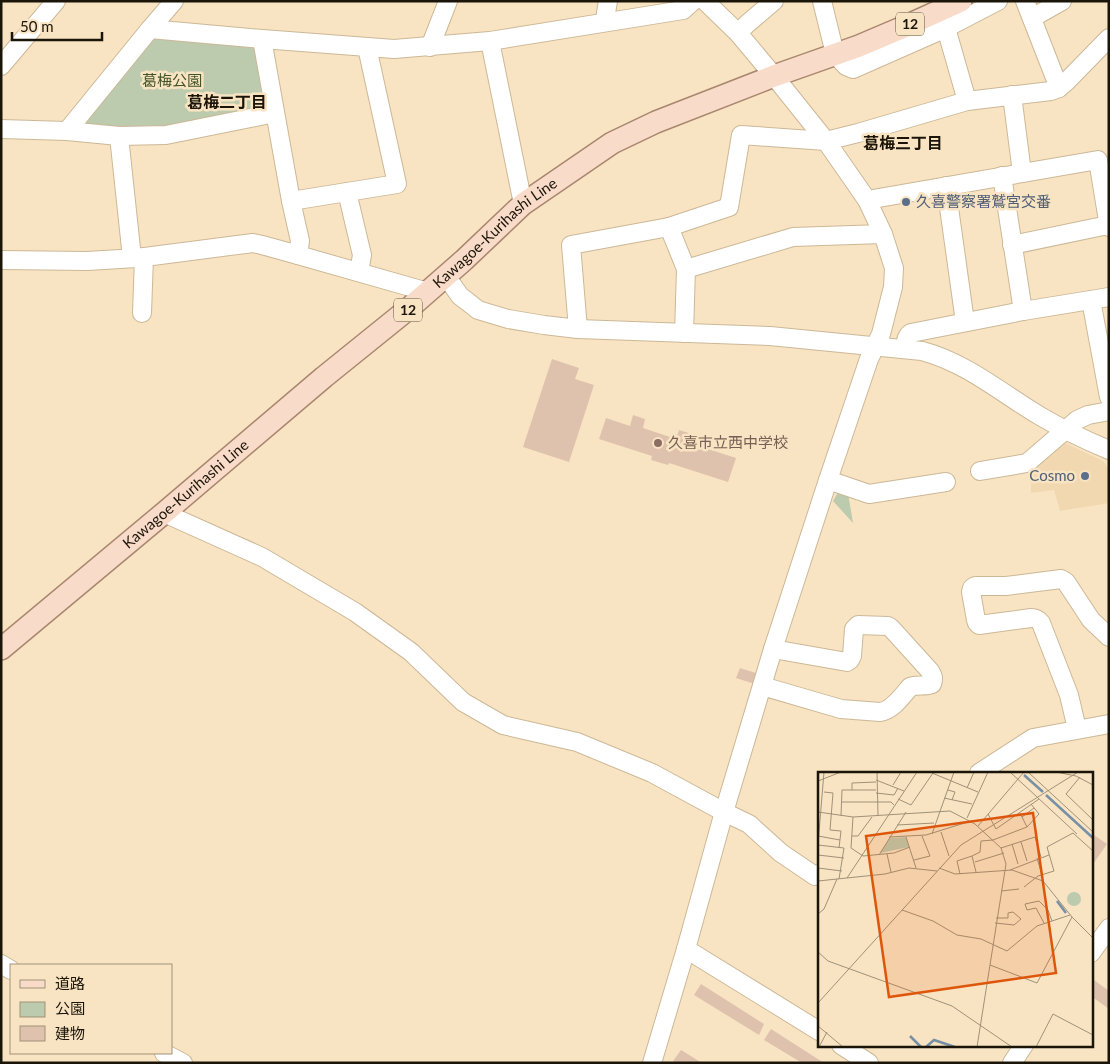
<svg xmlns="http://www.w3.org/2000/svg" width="1110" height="1064" font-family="Lato,'Noto Sans JP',sans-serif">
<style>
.built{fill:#f1d8b0}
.green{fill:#bccaae}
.building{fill:#dec2ae}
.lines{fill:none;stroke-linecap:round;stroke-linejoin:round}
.minor-casing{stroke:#ccb897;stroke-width:20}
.major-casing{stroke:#a9866e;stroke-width:24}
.minor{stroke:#fff;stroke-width:18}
.major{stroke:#f9dbc9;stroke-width:21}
.service-dot{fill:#5c6f8a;stroke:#f8e4c2;stroke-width:2}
.education-dot{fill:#8d6e63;stroke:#f8e4c2;stroke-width:2}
.labels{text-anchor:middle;stroke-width:5;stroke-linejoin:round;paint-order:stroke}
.shield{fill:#f8e4c2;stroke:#5d5240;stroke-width:1}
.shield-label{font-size:14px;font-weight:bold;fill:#1b1408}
.park-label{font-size:15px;fill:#415427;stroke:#f8e4c2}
.service-label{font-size:15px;fill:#4e5e75;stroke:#f8e4c2;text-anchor:start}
.street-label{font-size:15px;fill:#1b1408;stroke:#f8e4c2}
.education-label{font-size:15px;fill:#785e54;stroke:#f8e4c2;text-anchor:start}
.neighbourhood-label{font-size:16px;font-weight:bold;fill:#1b1408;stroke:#f8e4c2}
.inset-river{fill:none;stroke:#7890a5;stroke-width:2.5}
.inset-road{fill:none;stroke:#a09178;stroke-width:1}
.view{fill:#de560c;fill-opacity:0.15;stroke:#de560c;stroke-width:2.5}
.inset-edge{fill:none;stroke:#1b1408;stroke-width:2.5}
</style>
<rect width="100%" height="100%" fill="#f8e4c2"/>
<polygon class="built" points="1061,441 1103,461 1108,468 1109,503 1060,511 1054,490 1031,493 1031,469"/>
<g class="green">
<polygon points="152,34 257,43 269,109 164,128 119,129 78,124"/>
<polygon points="840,489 848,493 853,523 833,501"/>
</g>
<g class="building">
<polygon points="552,359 579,368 575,379 594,385 569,462 523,447"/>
<polygon points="633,415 645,419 643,428 676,439 679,430 708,439 705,448 736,458 728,482 669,463 668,465 651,460 652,456 599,439 606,418 630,426"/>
<polygon points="740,668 759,674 755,684 736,678"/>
<polygon points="1091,833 1107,844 1091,867"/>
<polygon points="1094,980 1109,991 1109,1009 1091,996 1091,984"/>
<polygon points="701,984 764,1024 759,1035 694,995"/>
<polygon points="771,1029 824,1063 802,1063 764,1040"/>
<polygon points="681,1050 702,1063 676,1063 673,1061"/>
</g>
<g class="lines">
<defs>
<g id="minor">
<polyline points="822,1 835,54 846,66 853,69 946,28 998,1"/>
<polyline points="1025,1 1059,88"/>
<polyline points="1032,18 1062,1"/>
<polyline points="606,21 606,13 608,1"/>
<polyline points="946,28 967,101"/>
<polyline points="150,29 262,39 394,49 490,41 683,10 693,1"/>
<polyline points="738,33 747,24 774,1"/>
<polyline points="262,39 291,201 300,241 298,255"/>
<polyline points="490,41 523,204"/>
<polyline points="430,47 448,1"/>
<polyline points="1,66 56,1"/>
<polyline points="1012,95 1022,173"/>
<polyline points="1,129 67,131 119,136 166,135 275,113"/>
<polyline points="67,131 150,29 174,1"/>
<polyline points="119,136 132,258"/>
<polyline points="1002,176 1023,311"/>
<polyline points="946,186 965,322"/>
<polyline points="347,192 362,255 359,272"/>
<polyline points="867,200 1098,160 1109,227"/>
<polyline points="291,201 397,184 367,47"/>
<polyline points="669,227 729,207 741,135 826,141 858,133 967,101 1051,91 1059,88 1066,82 1109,38"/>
<polyline points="1012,245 1108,225"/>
<polyline points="1,260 87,261 137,258 253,243 262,245 291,253 428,292"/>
<polyline points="686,269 793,237 883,234"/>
<path d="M446,276L460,296L468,302L478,310L508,319L544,325L578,329L770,336L922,351C967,363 1001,393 1040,416C1062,429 1085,440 1109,450"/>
<polyline points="1091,300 1109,397"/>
<polyline points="142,313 144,257"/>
<polyline points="578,329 571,245 669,227 686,269 684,333"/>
<path d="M905,349C906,343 905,337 911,333L1023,311L1109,297"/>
<polyline points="980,471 1027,463 1077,420 1088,415 1109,411"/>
<polyline points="828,480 869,494 946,482"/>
<polyline points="164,513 262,557 355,612 411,652 463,702 503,725 577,742 652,773 724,812 749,824 781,853 815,876 819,874"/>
<path d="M762,686L841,709L880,712C892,711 902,696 910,687C917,684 925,687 932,684C934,678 933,676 930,671L891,628L888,626L858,625L854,629L852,656L850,660L847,662L773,649"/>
<path d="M1077,729L1069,695L1041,623C1038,619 1036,618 1031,618L979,625L977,623L976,620L971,592L972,588L975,586H1006L1061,579L1066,582L1091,620L1109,637"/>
<polyline points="979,773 1033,738 1109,724"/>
<polyline points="686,949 819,1031"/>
<polyline points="1091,953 1109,928"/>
<polyline points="1,964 11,970"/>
<polyline points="841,1045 869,1063"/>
<polyline points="164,1053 183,1063"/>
<polyline points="652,1063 686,949 724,812 773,649 828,480 869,359 881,334 893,287 894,268 883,234 867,200 826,141 774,76 738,33 705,1"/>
<polyline points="1012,1063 1024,1045"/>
</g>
<g id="major">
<path id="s1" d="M1,649L164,513L324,377L407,310L464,260L523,204L612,143L656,122L774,76L859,46L906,26L961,1"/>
</g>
</defs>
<use href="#minor" class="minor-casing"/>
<use href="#major" class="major-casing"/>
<use href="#minor" class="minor"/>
<use href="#major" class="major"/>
</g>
<g class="service-dot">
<circle cx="906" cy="202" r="5"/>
<circle cx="1085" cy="476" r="5"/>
</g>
<circle class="education-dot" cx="658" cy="443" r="5"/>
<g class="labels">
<g class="shield">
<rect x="896" y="12.5" width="28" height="23" rx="4"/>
<rect x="394" y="298.5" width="28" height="23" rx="4"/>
</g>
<g class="shield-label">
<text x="910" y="29">12</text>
<text x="408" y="315">12</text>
</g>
<g class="park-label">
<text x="172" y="86">葛梅公園</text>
</g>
<g class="service-label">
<text x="916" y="207">久喜警察署鷲宮交番</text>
<text x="1075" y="481" text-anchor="end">Cosmo</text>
</g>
<g class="street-label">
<text dy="5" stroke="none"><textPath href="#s1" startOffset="646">Kawagoe-Kurihashi Line</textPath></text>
<text dy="5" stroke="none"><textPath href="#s1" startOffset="241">Kawagoe-Kurihashi Line</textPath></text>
</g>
<g class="education-label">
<text x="668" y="448">久喜市立西中学校</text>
</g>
<g class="neighbourhood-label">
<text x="227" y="108">葛梅二丁目</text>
<text x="903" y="149">葛梅三丁目</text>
</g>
</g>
<g transform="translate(818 772)">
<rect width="275" height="275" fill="#f8e4c2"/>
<path d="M88,65L91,75L62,81L72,66ZM249 127a7 7 0 1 1 14 0a7 7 0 1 1-14 0Z" fill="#bccaae"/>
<path class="inset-river" d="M206,3L225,20M228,23L275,66M239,129L248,141M92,264L103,275M108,275L116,268L137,275"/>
<path class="inset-road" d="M59,0L60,43M192,0L259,62M210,0L275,60M238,0L258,4L275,13M114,1L160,20M262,5L248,22L275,48M58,8L86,19M0,9L23,0M75,13L83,0M149,16L156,0M34,18V11L58,10M130,18L137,20L134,28M6,20L15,21L12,58L23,59L21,76M58,21L76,23L80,16M126,26L154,32M80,27L93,33L115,1M24,30H73L76,33M0,40L35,45L132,39L157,52L183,76L188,92L159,275M202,41L209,55M170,42L178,57L221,27M23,44L24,18H58M35,45L33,76L45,84L76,81L92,75M204,45L216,36M149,46L170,0M79,53L116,51M160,54L206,0M123,60L131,84M114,62L136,0M0,64L22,68M34,64H40L54,45M71,65L108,63L153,49M88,65L98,96M203,70L209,89M0,72L6,0M194,72L200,92M0,73L26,76L21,107M183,76L217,65L223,85M69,82L73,100M0,83L26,86M61,83L88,40M154,84L162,80L163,69L175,68L209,55L221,42L213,32M219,86L224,103M96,88L112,84L104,64M157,90L186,81M0,96L24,99M121,96L137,102L194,98L225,109L254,145L275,166M192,98L231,83M142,102L139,89L154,84L158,100M29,106L99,0M0,109L67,102L91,96L119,99M206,115L220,104L236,99L229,75L255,61L275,79M183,119L201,117M84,138L115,149L139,163L163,167L189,179L219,154L252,143M0,142L6,137L19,107M177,151L196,153L203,147L195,140L190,141V146H178M226,151L218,136L209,138L207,132L221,129L230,138L234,149M0,180L10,189L134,234L194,275M172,193L219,211L254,145M0,231L143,73L260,0M0,254L25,275M1,275L9,260M218,275L235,242L275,263"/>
<path class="view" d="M215,41L238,201L71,225L48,64Z"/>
<rect width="275" height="275" class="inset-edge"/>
</g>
<rect width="1110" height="1064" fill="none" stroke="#1b1408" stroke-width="5"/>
<rect x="10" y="964" width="162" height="90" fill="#f8e4c2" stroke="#a09178"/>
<rect x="20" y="980" width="25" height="8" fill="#f9dbc9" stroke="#a09178"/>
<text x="55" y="989" font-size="15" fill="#1b1408">道路</text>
<rect x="20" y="1002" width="25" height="15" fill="#bccaae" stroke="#a09178"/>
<text x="55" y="1014" font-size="15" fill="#1b1408">公園</text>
<rect x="20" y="1026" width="25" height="15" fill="#dec2ae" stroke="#a09178"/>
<text x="55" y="1039" font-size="15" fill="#1b1408">建物</text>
<path d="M12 32v8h90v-8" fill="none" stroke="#1b1408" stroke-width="2.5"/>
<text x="20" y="32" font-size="15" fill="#1b1408" stroke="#f8e4c2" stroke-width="4" paint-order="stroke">50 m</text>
</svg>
